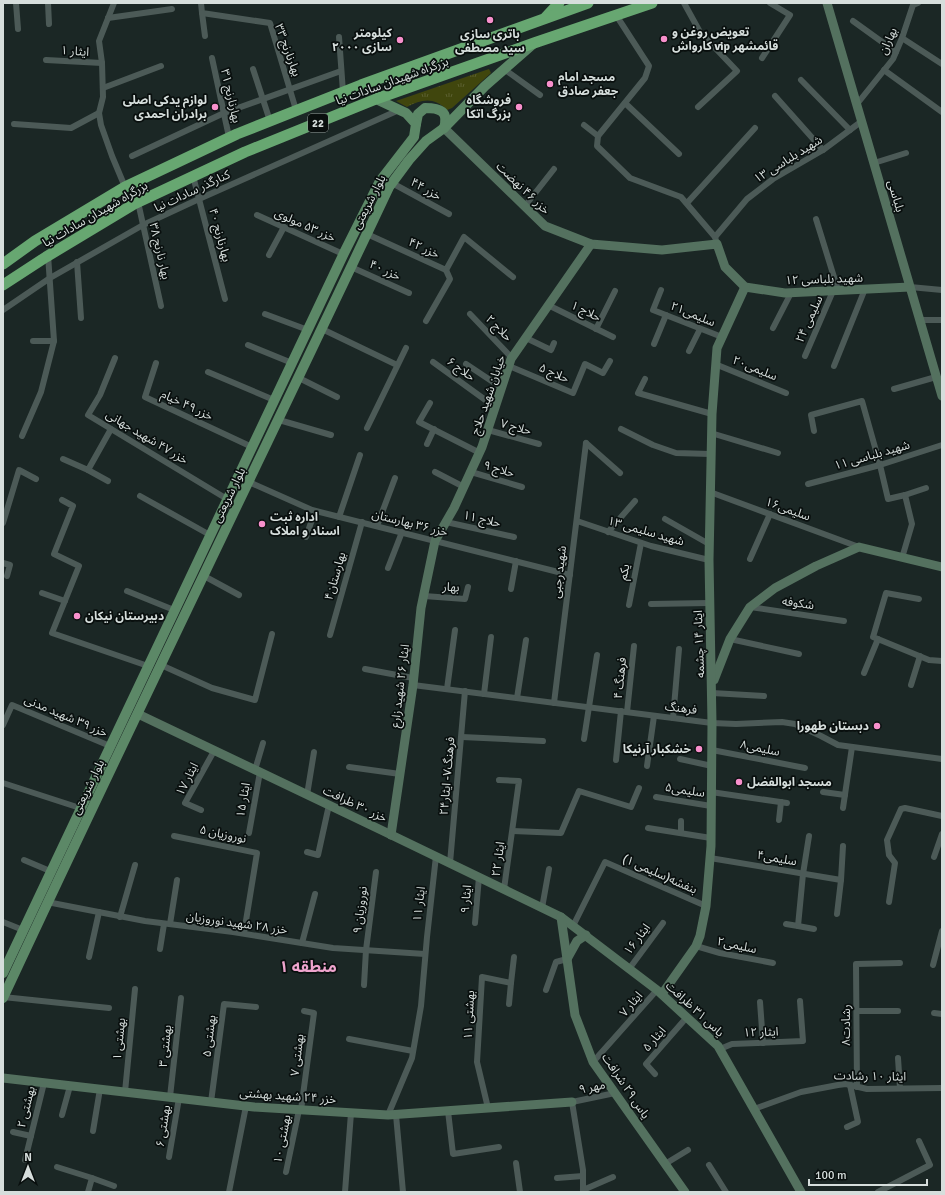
<svg xmlns="http://www.w3.org/2000/svg" width="945" height="1195" font-family="Signika,'Noto Sans Arabic',sans-serif">
<style>
.grass{fill:url(#grass-tufts)}
.lines{fill:none;stroke-linecap:round;stroke-linejoin:round}
.street{stroke:#4c5a57;stroke-width:6}
.secondary{stroke:#54715f;stroke-width:9}
.primary{stroke:#5c8867;stroke-width:10}
.highway{stroke:#67a771;stroke-width:11}
.poi-dot{fill:#f890cc;stroke:#090f0e;stroke-width:1.5}
.labels{text-anchor:middle;stroke-width:3.5;stroke-linejoin:round;paint-order:stroke}
.shield{fill:#090f0e;stroke:#98a09e;stroke-width:1}
.shield-label{font-size:11px;font-weight:bold;fill:#d6dedc}
.poi-label{font-size:12px;font-weight:bold;fill:#d6dedc;stroke:#090f0e;text-anchor:start}
.street-label{font-size:12px;fill:#d6dedc;stroke:#090f0e}
.district-label{font-size:16px;font-weight:bold;fill:#eea4cd;stroke:#090f0e}
</style>
<defs>
<pattern id="grass-tufts" width="24" height="20" patternUnits="userSpaceOnUse"><rect width="24" height="20" fill="#40460d"/><path d="M3 7l-1-3M5 7V3M7 7l1-3M15 17l-1-3M17 17v-4M19 17l1-3" fill="none" stroke="#5b6030"/></pattern>
</defs>
<rect width="100%" height="100%" fill="#1b2725"/>
<path class="grass" d="M489,69L491,73L452,108L447,110C434,97 422,99 407,107L396,101Z"/>
<g class="lines">
<g class="street">
<polyline points="16,3 18,29"/>
<polyline points="48,3 49,24"/>
<polyline points="114,3 99,41 102,63 103,97 99,113 101,125 112,156 125,187"/>
<polyline points="201,3 202,13 270,23 296,110"/>
<polyline points="684,3 700,32 737,71 698,107"/>
<polyline points="202,13 205,36"/>
<polyline points="616,15 649,66 645,78 598,136 597,146 630,178 681,197 715,237 717,244"/>
<polyline points="108,18 172,9"/>
<polyline points="853,21 896,52"/>
<polyline points="339,37 343,92"/>
<polyline points="902,38 942,64"/>
<polyline points="212,58 229,137"/>
<polyline points="762,58 790,15 770,3"/>
<polyline points="46,60 102,63"/>
<polyline points="253,69 270,121"/>
<polyline points="504,69 540,95"/>
<polyline points="884,70 942,112"/>
<polyline points="801,80 850,130"/>
<polyline points="103,88 161,66"/>
<polyline points="775,96 823,150"/>
<polyline points="625,103 679,154"/>
<polyline points="857,104 893,59 902,38 913,5 918,3"/>
<polyline points="14,124 71,128 99,113"/>
<polyline points="584,125 598,136"/>
<polyline points="132,156 224,113 341,71"/>
<polyline points="874,163 906,153"/>
<polyline points="193,176 225,299"/>
<polyline points="392,183 449,214"/>
<polyline points="138,202 161,306"/>
<polyline points="687,203 755,128"/>
<polyline points="525,206 554,169"/>
<polyline points="257,215 343,254"/>
<polyline points="816,219 838,290"/>
<polyline points="367,234 446,270 464,237 513,277"/>
<polyline points="715,237 747,199 773,179 823,150 862,121"/>
<polyline points="269,255 284,227"/>
<polyline points="77,262 81,318"/>
<polyline points="351,267 409,293"/>
<polyline points="910,287 942,290"/>
<polyline points="661,290 653,310 722,337"/>
<polyline points="548,305 613,337"/>
<polyline points="3,310 50,278 143,225 199,199 399,110"/>
<polyline points="265,314 308,330"/>
<polyline points="470,314 512,358"/>
<polyline points="920,320 942,320"/>
<polyline points="426,321 450,279 446,270"/>
<polyline points="773,328 791,293"/>
<polyline points="322,329 397,365"/>
<polyline points="596,329 615,291"/>
<polyline points="526,338 551,350 554,343"/>
<polyline points="33,341 54,341"/>
<polyline points="654,344 666,315"/>
<polyline points="248,345 292,363"/>
<polyline points="689,351 700,329"/>
<polyline points="805,356 833,291"/>
<polyline points="115,358 100,395 88,415 227,499"/>
<polyline points="433,362 495,407"/>
<polyline points="156,363 145,397 252,447"/>
<polyline points="466,364 502,388"/>
<polyline points="715,364 786,393"/>
<polyline points="509,366 573,393 585,364 603,373 610,361"/>
<polyline points="834,366 865,289"/>
<polyline points="208,372 274,400"/>
<polyline points="299,378 337,397"/>
<polyline points="645,379 638,393 712,414"/>
<polyline points="894,389 936,377"/>
<polyline points="430,403 419,422 480,453"/>
<polyline points="279,420 331,435"/>
<polyline points="367,428 406,348"/>
<polyline points="621,429 653,445 676,453 710,454"/>
<polyline points="488,430 539,444"/>
<polyline points="814,431 811,415 862,401 880,465 888,499 905,495 912,524 902,558"/>
<polyline points="711,433 778,453"/>
<polyline points="22,436 41,392 54,341 48,255"/>
<polyline points="586,443 620,473"/>
<polyline points="427,444 434,429"/>
<polyline points="63,459 88,470 111,429"/>
<polyline points="88,470 108,481"/>
<polyline points="435,472 464,487"/>
<polyline points="471,472 522,487"/>
<polyline points="249,482 312,510 570,575"/>
<polyline points="808,484 880,465 942,445"/>
<polyline points="710,492 859,547"/>
<polyline points="905,495 926,488"/>
<polyline points="140,496 210,535"/>
<polyline points="62,500 73,506 54,554 79,566 52,633 148,666"/>
<polyline points="339,517 360,455"/>
<polyline points="665,519 709,544"/>
<polyline points="577,521 651,546 709,560"/>
<polyline points="446,522 514,537"/>
<polyline points="3,523 19,470 36,479"/>
<polyline points="377,526 395,478"/>
<polyline points="608,532 635,501"/>
<polyline points="306,537 315,511"/>
<polyline points="750,559 770,514"/>
<polyline points="3,563 10,565 7,576"/>
<polyline points="388,568 402,532"/>
<polyline points="204,576 239,595"/>
<polyline points="511,589 516,561"/>
<polyline points="127,591 174,610"/>
<polyline points="42,593 65,601"/>
<polyline points="424,596 465,599 468,587"/>
<polyline points="919,599 886,593 873,637 929,660 942,661"/>
<polyline points="651,604 709,603"/>
<polyline points="629,605 641,543"/>
<polyline points="750,607 844,621"/>
<polyline points="330,635 362,522"/>
<polyline points="730,639 799,654"/>
<polyline points="161,665 212,688 255,700 272,634"/>
<polyline points="365,669 413,678"/>
<polyline points="864,673 878,639"/>
<polyline points="413,685 712,723 736,724 782,722 795,724 821,736 838,745 942,759"/>
<polyline points="911,685 920,656"/>
<polyline points="447,689 455,630"/>
<polyline points="712,693 764,696"/>
<polyline points="484,694 491,637"/>
<polyline points="517,698 526,640"/>
<polyline points="554,703 586,443"/>
<polyline points="627,712 634,646"/>
<polyline points="673,718 679,649"/>
<polyline points="3,725 12,705 110,746"/>
<polyline points="462,737 543,741"/>
<polyline points="584,739 597,655"/>
<polyline points="712,750 805,768"/>
<polyline points="680,759 712,766"/>
<polyline points="616,760 621,711"/>
<polyline points="647,766 654,716"/>
<polyline points="349,767 400,774"/>
<polyline points="255,770 263,743"/>
<polyline points="499,780 519,781 504,889"/>
<polyline points="3,783 80,808"/>
<polyline points="711,792 787,803"/>
<polyline points="823,792 845,795"/>
<polyline points="307,795 314,752"/>
<polyline points="656,797 711,806"/>
<polyline points="843,808 852,747"/>
<polyline points="201,810 185,803 214,751"/>
<polyline points="779,820 781,802"/>
<polyline points="648,828 711,838"/>
<polyline points="513,831 561,833 579,791 631,807 639,788"/>
<polyline points="249,833 260,772"/>
<polyline points="681,833 681,821"/>
<polyline points="174,836 257,853 244,933"/>
<polyline points="307,852 318,855 329,805"/>
<polyline points="934,857 942,834"/>
<polyline points="710,858 841,880"/>
<polyline points="24,860 50,871"/>
<polyline points="450,863 465,691"/>
<polyline points="47,902 145,921 233,932 333,948 425,954"/>
<polyline points="889,902 895,863 889,855 887,840 901,809 905,808 942,816"/>
<polyline points="542,908 549,869"/>
<polyline points="837,914 841,880 843,846"/>
<polyline points="120,917 135,865"/>
<polyline points="3,922 23,930"/>
<polyline points="475,923 479,877"/>
<polyline points="170,924 177,880"/>
<polyline points="786,924 798,926 803,874 809,836"/>
<polyline points="573,926 605,862 706,906"/>
<polyline points="798,926 814,929"/>
<polyline points="302,943 315,894"/>
<polyline points="696,946 720,953 773,963"/>
<polyline points="160,949 164,924"/>
<polyline points="89,957 99,912"/>
<polyline points="933,965 942,931"/>
<polyline points="629,969 663,923"/>
<polyline points="364,985 366,950 376,872"/>
<polyline points="546,990 556,962 567,959"/>
<polyline points="3,997 109,1008"/>
<polyline points="760,1002 763,1043"/>
<polyline points="509,1004 511,983"/>
<polyline points="857,1011 898,1011"/>
<polyline points="934,1013 942,1014"/>
<polyline points="349,1039 413,1051"/>
<polyline points="720,1049 732,1044 803,1041 800,1001"/>
<polyline points="898,1058 900,1088"/>
<polyline points="593,1062 657,990"/>
<polyline points="655,1074 646,1064 687,1017"/>
<polyline points="857,1087 856,964 900,963"/>
<polyline points="125,1092 135,989"/>
<polyline points="170,1097 181,998"/>
<polyline points="211,1102 224,1004 256,1007"/>
<polyline points="488,1108 477,1062 482,977 511,983 514,957"/>
<polyline points="754,1109 801,1092 838,1085 846,1084 867,1089 942,1088"/>
<polyline points="301,1110 314,1013 304,1011"/>
<polyline points="448,1111 453,1154 499,1147"/>
<polyline points="62,1115 70,1086"/>
<polyline points="388,1115 412,1058 421,1006 427,937 436,856"/>
<polyline points="396,1115 403,1192"/>
<polyline points="847,1127 858,1122 850,1085"/>
<polyline points="93,1131 100,1089"/>
<polyline points="13,1132 31,1136"/>
<polyline points="169,1157 179,1098"/>
<polyline points="25,1160 44,1083"/>
<polyline points="516,1163 520,1192"/>
<polyline points="665,1164 688,1150"/>
<polyline points="709,1165 726,1192"/>
<polyline points="57,1167 92,1178 88,1192"/>
<polyline points="286,1172 299,1110"/>
<polyline points="92,1178 114,1186"/>
<polyline points="557,1178 583,1176"/>
<polyline points="583,1190 613,1177"/>
<polyline points="229,1192 246,1106"/>
<polyline points="345,1192 351,1113"/>
<polyline points="583,1192 583,1170 572,1102 615,1093"/>
<polyline points="878,1192 930,1165 919,1141"/>
</g>
<g class="secondary">
<polyline points="827,3 942,396"/>
<polyline points="444,128 545,226 591,244 662,250 717,244 725,267 745,287 785,293 910,287"/>
<polyline points="714,680 730,639 750,607 775,588 816,566 859,547 942,567"/>
<polyline points="138,714 379,829 561,917 657,990 718,1046 801,1192"/>
<polyline points="391,835 413,685 421,608 435,541 454,508 482,447 511,359 591,244"/>
<polyline points="561,917 575,1015 593,1062 685,1192"/>
<polyline points="567,959 577,941 586,935"/>
<polyline points="662,994 696,946 700,936 706,906 711,846 712,723 709,560 712,414 717,348 745,287"/>
<polyline points="3,1078 254,1107 388,1115 572,1102"/>
</g>
<g class="primary">
<path d="M416,124L418,114L425,108C440,108 449,111 444,128"/>
<polyline points="3,973 345,251 380,181 414,137 416,124 406,113 376,99"/>
<path d="M3,998C129,727 261,458 389,187L409,160L426,141L444,128L485,86L533,44"/>
</g>
<g class="highway">
<polyline points="546,17 559,3"/>
<polyline points="3,264 35,241 125,187 237,134 361,85 588,3"/>
<polyline points="3,285 46,257 134,204 245,152 376,99 534,43 652,3"/>
</g>
</g>
<g class="poi-dot">
<circle cx="490" cy="20" r="4"/>
<circle cx="664" cy="39" r="4"/>
<circle cx="400" cy="40" r="4"/>
<circle cx="550" cy="84" r="4"/>
<circle cx="215" cy="107" r="4"/>
<circle cx="519" cy="107" r="4"/>
<circle cx="262" cy="524" r="4"/>
<circle cx="77" cy="616" r="4"/>
<circle cx="877" cy="726" r="4"/>
<circle cx="699" cy="749" r="4"/>
<circle cx="739" cy="782" r="4"/>
</g>
<g class="labels">
<rect class="shield" x="308" y="114" width="20" height="18" rx="3"/>
<g class="shield-label">
<text x="318" y="127">22</text>
</g>
<g class="poi-label">
<text x="672" y="36">تعویض روغن و<tspan x="672" dy="14">کارواش vip قائمشهر</tspan></text>
<text x="392" y="37" text-anchor="end">کیلومتر<tspan x="392" dy="14">سازی ۲۰۰۰</tspan></text>
<text x="490" y="38" text-anchor="middle">باتری سازی<tspan x="490" dy="14">سید مصطفی</tspan></text>
<text x="558" y="81">مسجد امام<tspan x="558" dy="14">جعفر صادق</tspan></text>
<text x="207" y="104" text-anchor="end">لوازم یدکی اصلی<tspan x="207" dy="14">برادران احمدی</tspan></text>
<text x="511" y="104" text-anchor="end">فروشگاه<tspan x="511" dy="14">بزرگ اتکا</tspan></text>
<text x="270" y="521">اداره ثبت<tspan x="270" dy="14">اسناد و املاک</tspan></text>
<text x="85" y="620">دبیرستان نیکان</text>
<text x="869" y="730" text-anchor="end">دبستان طهورا</text>
<text x="691" y="753" text-anchor="end">خشکبار آرنیکا</text>
<text x="747" y="786">مسجد ابوالفضل</text>
</g>
<g class="street-label">
<text transform="translate(888 41) rotate(-66)" y="4">بهاران</text>
<text transform="translate(288 50) rotate(70)" y="4">بهارنارنج ۳۳</text>
<text transform="translate(75 51) rotate(4)" y="4">ایثار ۱</text>
<text transform="translate(392 81) rotate(-20)" y="4">بزرگراه شهیدان سادات نیا</text>
<text transform="translate(231 96) rotate(77)" y="4">بهارنارنج ۳۱</text>
<text transform="translate(788 159) rotate(-32)" y="4">شهید بلباسی ١٣</text>
<text transform="translate(523 188) rotate(44)" y="4">خزر ۴۶ نهضت</text>
<text transform="translate(426 189) rotate(29)" y="4">خزر ۴۴</text>
<text transform="translate(192 191) rotate(-25)" y="4">کنارگذر سادات نیا</text>
<text transform="translate(896 196) rotate(74)" y="4">بلباسی</text>
<text transform="translate(369 202) rotate(-63)" y="4">بلوار شریعتی</text>
<text transform="translate(95 214) rotate(-30)" y="4">بزرگراه شهیدان سادات نیا</text>
<text transform="translate(305 225) rotate(24)" y="4">خزر ۵۳ مولوی</text>
<text transform="translate(220 235) rotate(75)" y="4">بهارنارنج ۴۰</text>
<text transform="translate(424 248) rotate(25)" y="4">خزر ۴۲</text>
<text transform="translate(160 251) rotate(77)" y="4">بهار نارنج ۳۸</text>
<text transform="translate(385 270) rotate(24)" y="4">خزر ۴۰</text>
<text transform="translate(824 279) rotate(-2)" y="4">شهید بلباسی ١٢</text>
<text transform="translate(586 311) rotate(26)" y="4">حلاج ۱</text>
<text transform="translate(693 314) rotate(22)" y="4">سلیمی۲۱</text>
<text transform="translate(809 319) rotate(-66)" y="4">سلیمی ۲۴</text>
<text transform="translate(499 328) rotate(45)" y="4">حلاج ۲</text>
<text transform="translate(755 368) rotate(22)" y="4">سلیمی۲۰</text>
<text transform="translate(461 369) rotate(36)" y="4">حلاج ۶</text>
<text transform="translate(554 373) rotate(23)" y="4">حلاج ۵</text>
<text transform="translate(488 395) rotate(-71)" y="4">خیابان شهید حلاج</text>
<text transform="translate(187 405) rotate(25)" y="4">خزر ۴۹ خیام</text>
<text transform="translate(516 427) rotate(15)" y="4">حلاج ۷</text>
<text transform="translate(147 437) rotate(31)" y="4">خزر ۴۷ شهید جهانی</text>
<text transform="translate(872 455) rotate(-16)" y="4">شهید بلباسی ١١</text>
<text transform="translate(499 469) rotate(16)" y="4">حلاج ۹</text>
<text transform="translate(229 495) rotate(-64)" y="4">بلوار شریعتی</text>
<text transform="translate(788 509) rotate(20)" y="4">سلیمی۱۶</text>
<text transform="translate(482 519) rotate(13)" y="4">حلاج ۱۱</text>
<text transform="translate(410 523) rotate(14)" y="4">خزر ۳۶ بهارستان</text>
<text transform="translate(646 531) rotate(16)" y="4">شهید سلیمی ۱۳</text>
<text transform="translate(559 572) rotate(-83)" y="4">شهید رجبی</text>
<text transform="translate(624 572) rotate(-79)" y="4">یکم</text>
<text transform="translate(335 576) rotate(-74)" y="4">بهارستان۴</text>
<text transform="translate(451 587) rotate(4)" y="4">بهار</text>
<text transform="translate(798 603) rotate(8)" y="4">شکوفه</text>
<text transform="translate(699 644) rotate(-92)" y="4">ایثار ۱۴ چشمه</text>
<text transform="translate(620 678) rotate(-84)" y="4">فرهنگ ۴</text>
<text transform="translate(400 686) rotate(-83)" y="4">ایثار ۲۶ شهید زارع</text>
<text transform="translate(681 708) rotate(7)" y="4">فرهنگ</text>
<text transform="translate(66 716) rotate(23)" y="4">خزر ۳۹ شهید مدنی</text>
<text transform="translate(760 748) rotate(11)" y="4">سلیمی۸</text>
<text transform="translate(447 776) rotate(-85)" y="4">فرهنگ۷- ایثار۲۴</text>
<text transform="translate(187 779) rotate(-63)" y="4">ایثار ۱۷</text>
<text transform="translate(88 787) rotate(-64)" y="4">بلوار شریعتی</text>
<text transform="translate(685 790) rotate(9)" y="4">سلیمی۵</text>
<text transform="translate(243 800) rotate(-80)" y="4">ایثار ۱۵</text>
<text transform="translate(355 804) rotate(25)" y="4">خزر ۳۰ ظرافت</text>
<text transform="translate(223 834) rotate(12)" y="4">نوروزیان ۵</text>
<text transform="translate(777 858) rotate(10)" y="4">سلیمی۴</text>
<text transform="translate(498 859) rotate(-82)" y="4">ایثار ۲۲</text>
<text transform="translate(660 874) rotate(24)" y="4">بنفشه(سلیمی ۱)</text>
<text transform="translate(466 899) rotate(-85)" y="4">ایثار ۹</text>
<text transform="translate(419 904) rotate(-83)" y="4">ایثار ۱۱</text>
<text transform="translate(360 910) rotate(-83)" y="4">نوروزیان ۹</text>
<text transform="translate(237 923) rotate(8)" y="4">خزر ۲۸ شهید نوروزیان</text>
<text transform="translate(637 939) rotate(-53)" y="4">ایثار ۱۶</text>
<text transform="translate(737 945) rotate(12)" y="4">سلیمی۲</text>
<text transform="translate(631 1004) rotate(-50)" y="4">ایثار ۷</text>
<text transform="translate(695 1009) rotate(43)" y="4">یاس ۳۱ ظرافت</text>
<text transform="translate(469 1015) rotate(-87)" y="4">بهشتی ۱۱</text>
<text transform="translate(846 1025) rotate(-90)" y="4">رشادت۸</text>
<text transform="translate(761 1032) rotate(-2)" y="4">ایثار ۱۲</text>
<text transform="translate(209 1036) rotate(-83)" y="4">بهشتی ۵</text>
<text transform="translate(119 1039) rotate(-84)" y="4">بهشتی ۱</text>
<text transform="translate(654 1039) rotate(-49)" y="4">ایثار ۵</text>
<text transform="translate(165 1046) rotate(-84)" y="4">بهشتی ۳</text>
<text transform="translate(297 1055) rotate(-83)" y="4">بهشتی ۷</text>
<text transform="translate(870 1076) rotate(1)" y="4">ایثار ۱۰ رشادت</text>
<text transform="translate(626 1086) rotate(56)" y="4">یاس ۲۹ شرافت</text>
<text transform="translate(592 1087) rotate(-12)" y="4">مهر ۹</text>
<text transform="translate(288 1096) rotate(4)" y="4">خزر ۲۴ شهید بهشتی</text>
<text transform="translate(26 1107) rotate(-76)" y="4">بهشتی ۲</text>
<text transform="translate(163 1126) rotate(-81)" y="4">بهشتی ۶</text>
<text transform="translate(282 1139) rotate(-79)" y="4">بهشتی ۱۰</text>
</g>
<g class="district-label">
<text x="308" y="972">منطقه ۱</text>
</g>
</g>
<rect width="945" height="1195" fill="none" stroke="#d6dedc" stroke-width="8"/>
<g transform="translate(28 1167)" stroke="#090f0e" stroke-width="3" paint-order="stroke">
<path d="M0-3L7 15L0 10L-7 15Z" fill="#d6dedc"/>
<text y="-6" font-size="11" font-weight="bold" text-anchor="middle" fill="#d6dedc">N</text>
</g>
<path d="M809 1179v6h118v-6" fill="none" stroke="#d6dedc" stroke-width="2"/>
<text x="815" y="1179" font-size="12" fill="#d6dedc" stroke="#090f0e" stroke-width="3" paint-order="stroke">100 m</text>
</svg>
